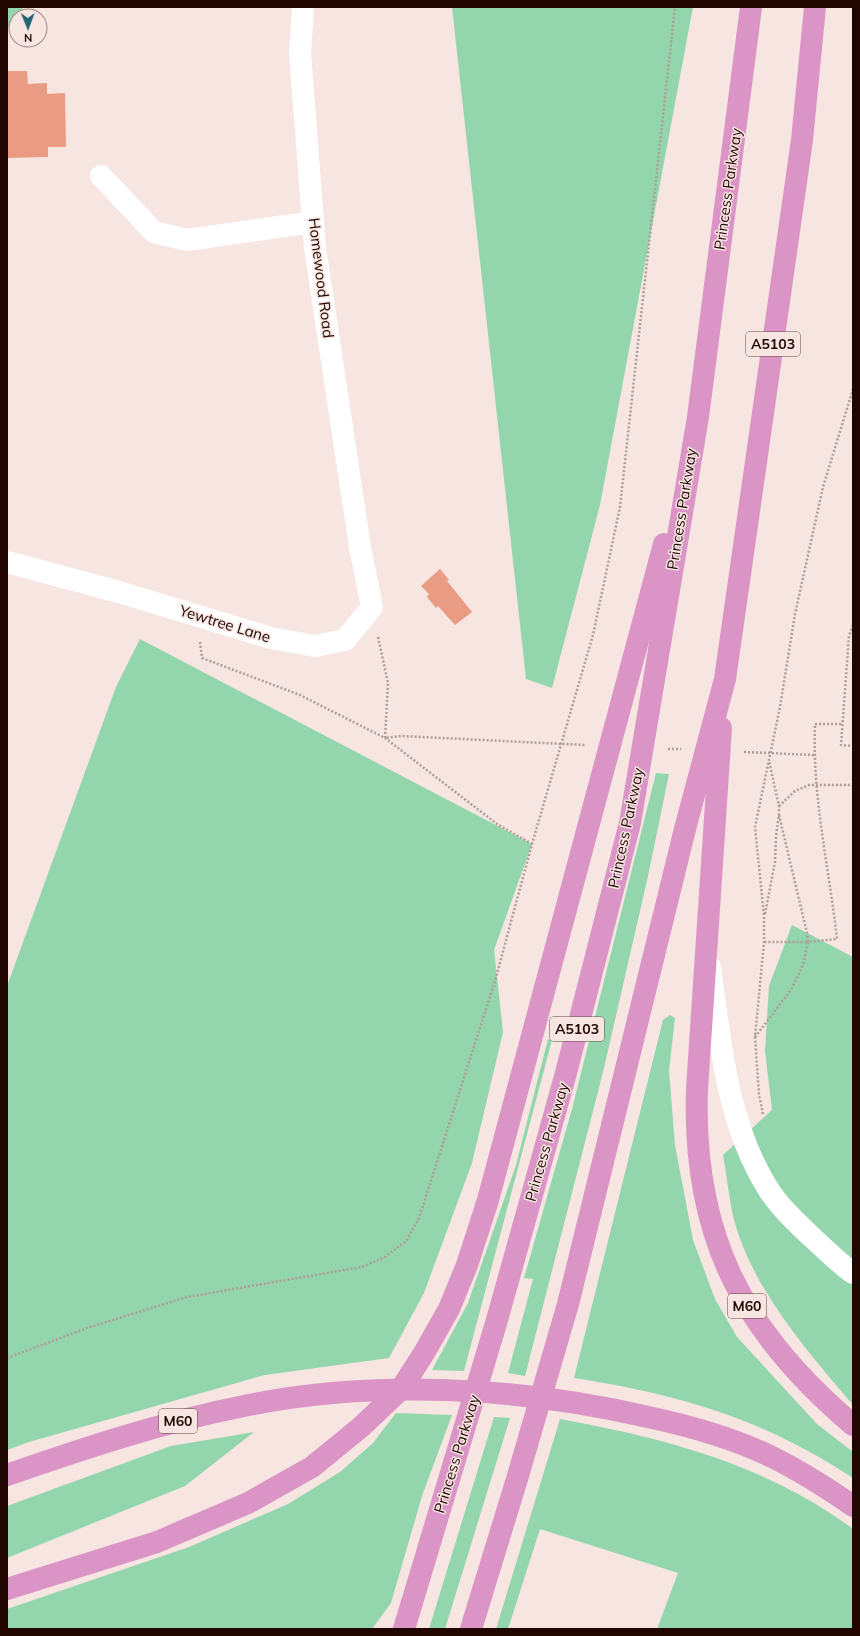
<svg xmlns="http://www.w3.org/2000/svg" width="860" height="1636" font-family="Mulish,sans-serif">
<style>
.green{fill:#93d6ae}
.building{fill:#e99b83}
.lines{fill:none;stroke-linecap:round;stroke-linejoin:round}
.path{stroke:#b19d98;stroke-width:2.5;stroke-dasharray:2 2;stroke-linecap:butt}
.minor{stroke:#fff;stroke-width:22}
.highway{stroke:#da95c6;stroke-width:22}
.labels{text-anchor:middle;stroke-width:3;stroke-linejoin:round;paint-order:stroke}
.shield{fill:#f6e5e0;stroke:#604844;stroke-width:1}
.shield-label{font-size:14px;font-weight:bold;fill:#200501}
.street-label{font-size:15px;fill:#200501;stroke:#f6e5e0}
</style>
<rect width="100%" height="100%" fill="#f6e5e0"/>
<g class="green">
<polygon points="7,7 22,7 24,13 20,16 16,16 16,20 7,29"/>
<polygon points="452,7 693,7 600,505 552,688 526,679"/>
<polygon points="140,639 532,844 494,950 503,1032 472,1163 424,1293 389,1358 265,1375 29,1442 7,1450 7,986 116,687"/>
<polygon points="656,773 669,774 648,876 604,1068 525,1376 508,1373 533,1279 524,1278 572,1109"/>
<path d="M792,925L853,957V1405C808,1352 753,1290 734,1220C729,1199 727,1176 723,1155L772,1110L765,1051L769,986Z"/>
<path d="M670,1015L675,1018L669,1071L675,1145L693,1240L715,1299L737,1337L817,1424L853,1452V1478C764,1419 678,1394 574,1378L663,1020Z"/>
<polygon points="548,1039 552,1040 464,1371 432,1370 468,1303 516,1165"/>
<polygon points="396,1413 452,1415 422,1496 391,1603 372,1629 7,1629 7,1609 189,1547 288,1504 340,1472 373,1443"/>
<polygon points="494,1417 510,1418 445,1629 429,1629"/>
<path d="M560,1419C665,1438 767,1465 853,1529V1629H657L678,1573L540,1529L508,1629H496Z"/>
<polygon points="254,1432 185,1486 7,1558 7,1506 171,1446"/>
</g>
<g class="building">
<polygon points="7,71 27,71 28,84 47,83 47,94 65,93 66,147 48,147 48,157 7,158"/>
<polygon points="440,569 449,580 447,581 472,612 455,625 438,606 436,608 427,597 429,594 421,586"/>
</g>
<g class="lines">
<g class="path">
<polyline points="853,625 849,636 841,745 853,746"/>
<polyline points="378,637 388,683 385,738 401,736 585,745"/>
<polyline points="200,642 202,658 300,695 385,738 497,824 532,844"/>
<polyline points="668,749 681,749"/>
<polyline points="744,752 814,755"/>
<polyline points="779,806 795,791 809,785 853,785"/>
<path d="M779,815L807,933L808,942L837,939C829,867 812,797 815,724H842"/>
<polyline points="765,914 775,862 776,836 779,815 779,806 769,761"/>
<polyline points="755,1037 791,990 803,965 808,942 764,942"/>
<polyline points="763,1114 759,1095 755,1037 764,942 764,916 755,827 780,707 795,614 823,487 853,389"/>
<polyline points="7,1358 87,1328 187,1297 362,1267 385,1257 406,1241 419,1218 495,981 532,844 593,635 620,507 675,7"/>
</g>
<g class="minor">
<polyline points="101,176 154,232 187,240 313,222"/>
<polyline points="7,562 119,592 271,638 315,646 345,640 372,607 360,547 315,248 300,53 303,7"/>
<path d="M710,967C720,1041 727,1123 767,1187C779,1207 799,1225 816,1241C828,1252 840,1264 853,1273"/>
</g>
<g class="highway">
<path d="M721,728L697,1089C692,1235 742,1331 853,1425"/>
<path d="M7,1475C85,1448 163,1422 244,1406C374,1379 519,1387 648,1417C690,1426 734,1438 774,1458C802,1472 827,1488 853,1506"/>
<polyline points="7,1589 157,1542 248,1503 312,1467 361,1427 401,1389 424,1353 449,1309 467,1265 488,1200 664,544"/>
<polyline points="404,1629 497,1320 566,1073 630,823 698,417 751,7"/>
<polyline points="471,1629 517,1479 568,1304 685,829 725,679 802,140 815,7"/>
</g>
</g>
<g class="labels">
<g class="shield">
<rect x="746" y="332" width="54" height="24" rx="3"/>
<rect x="550" y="1017" width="54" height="24" rx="3"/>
<rect x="728" y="1294" width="38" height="24" rx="3"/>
<rect x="159" y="1409" width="38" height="24" rx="3"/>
</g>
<g class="shield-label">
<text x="773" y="349">A5103</text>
<text x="577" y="1034">A5103</text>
<text x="747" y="1311">M60</text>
<text x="178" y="1426">M60</text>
</g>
<g class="street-label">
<text transform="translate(728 189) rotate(-82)" y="5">Princess Parkway</text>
<text transform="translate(321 278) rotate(83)" y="5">Homewood Road</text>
<text transform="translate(682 509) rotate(-81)" y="5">Princess Parkway</text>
<text transform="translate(225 624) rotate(17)" y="5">Yewtree Lane</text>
<text transform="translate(626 828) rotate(-78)" y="5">Princess Parkway</text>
<text transform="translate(547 1142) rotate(-74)" y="5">Princess Parkway</text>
<text transform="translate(457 1454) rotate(-73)" y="5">Princess Parkway</text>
</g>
</g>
<rect width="860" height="1636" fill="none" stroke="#200501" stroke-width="16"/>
<g transform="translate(28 28) rotate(179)"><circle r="19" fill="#f6e5e0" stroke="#a08b87"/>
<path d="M0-3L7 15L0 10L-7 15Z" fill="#236779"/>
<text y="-6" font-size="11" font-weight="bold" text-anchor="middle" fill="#200501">N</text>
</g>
</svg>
